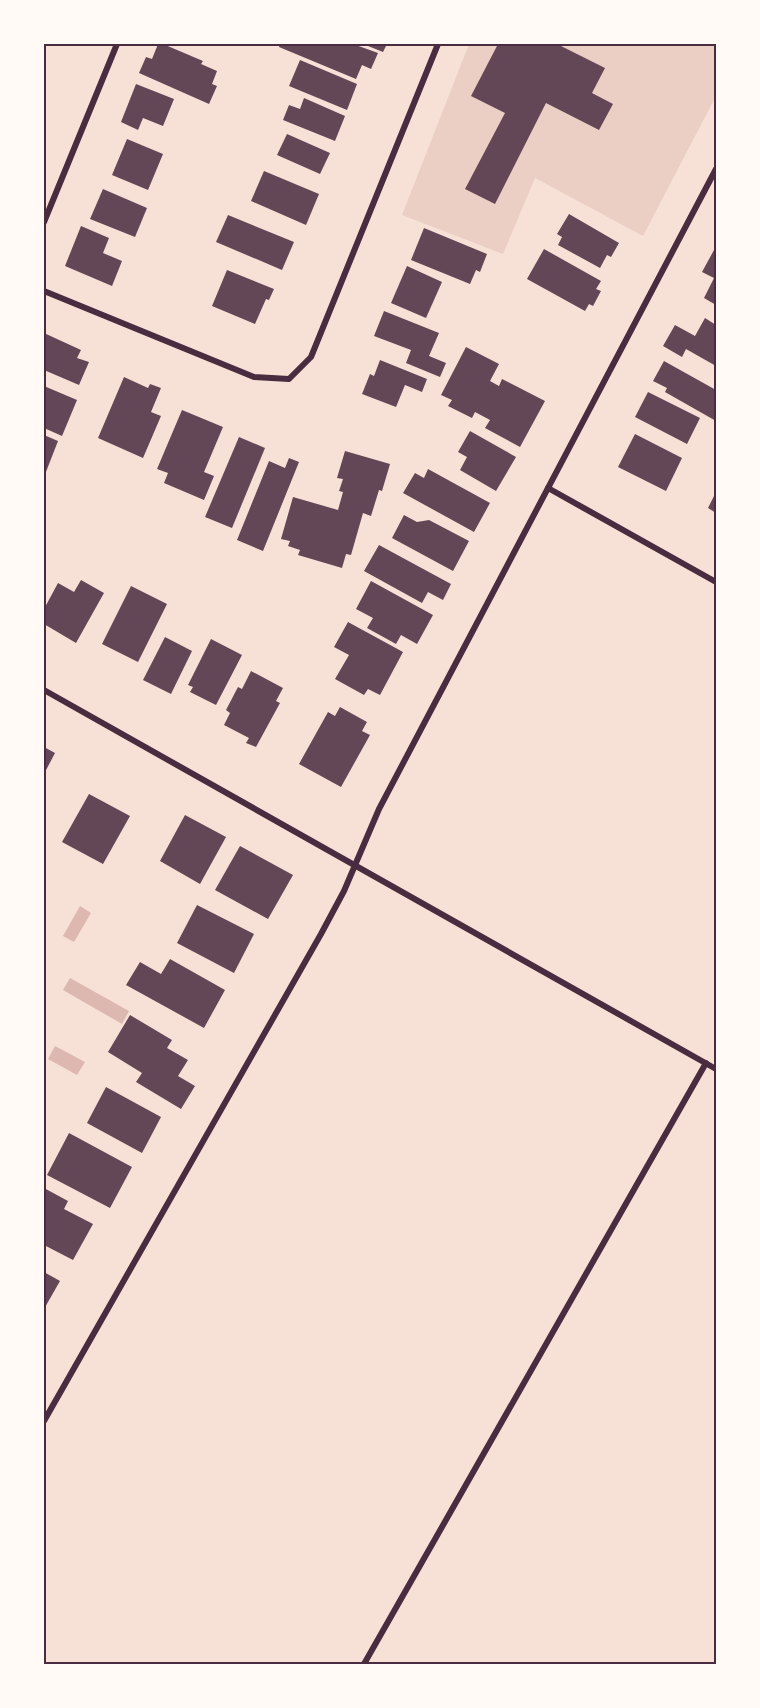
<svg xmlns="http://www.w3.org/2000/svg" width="760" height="1708" font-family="Lato,sans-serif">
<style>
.green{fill:#ebcfc5}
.water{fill:#dcb8b0}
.building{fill:#644757}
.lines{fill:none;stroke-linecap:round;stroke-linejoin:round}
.minor{stroke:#4a2c40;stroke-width:6}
.neatline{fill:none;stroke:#4a2c40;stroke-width:2}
</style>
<rect width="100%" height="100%" fill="#f7e1d7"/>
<polygon class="green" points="469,44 716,44 716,96 643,236 535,178 503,254 402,215"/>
<g class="water">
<polygon points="80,906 91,913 74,942 63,936"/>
<polygon points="70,978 129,1011 122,1024 63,990"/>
<polygon points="55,1046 85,1062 77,1075 48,1059"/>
</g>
<g class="building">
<polygon points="158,44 163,44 203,61 201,64 217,71 212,84 217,86 209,104 139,73 146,57 152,59"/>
<polygon points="280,44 353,44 378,53 371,69 362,65 356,79 279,47"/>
<polygon points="363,44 387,44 383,52"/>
<polygon points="498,44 557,44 605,68 592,93 613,104 599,130 546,103 495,204 465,189 505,113 471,96"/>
<polygon points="300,60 357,84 347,110 289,86"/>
<polygon points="136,84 174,99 163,126 143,118 138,130 121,122"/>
<polygon points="304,98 345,116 335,141 283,120 289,105 300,109"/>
<polygon points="287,134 330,153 320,174 277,155"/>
<polygon points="127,139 163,154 148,190 112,175"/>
<polygon points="264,171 319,194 306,225 251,201"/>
<polygon points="103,189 147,208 135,237 90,219"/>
<polygon points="569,214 619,243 611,257 607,255 600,268 558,245 562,237 557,234"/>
<polygon points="228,215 294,242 282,270 216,242"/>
<polygon points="81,226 109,238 103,253 122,261 112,286 65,266"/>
<polygon points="424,228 487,254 480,272 476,270 470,284 411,260"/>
<polygon points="544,249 601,281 596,289 601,291 593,306 589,304 585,311 527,279"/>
<polygon points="714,250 716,252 716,305 704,298 714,278 702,272"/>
<polygon points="407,266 442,282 426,318 391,303"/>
<polygon points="227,270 274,289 269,300 266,299 255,324 212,306"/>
<polygon points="384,311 439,333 429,356 446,363 440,377 406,363 411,350 374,336"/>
<polygon points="705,318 716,325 716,366 686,349 682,357 663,346 675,325 695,336"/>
<polygon points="44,333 81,350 77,358 89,362 79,385 44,370"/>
<polygon points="466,347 499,364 490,381 499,386 502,379 545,401 520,447 485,428 490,420 475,412 472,418 448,406 452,400 441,395"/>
<polygon points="380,360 427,379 422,392 405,385 396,407 362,394 370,374 374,376"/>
<polygon points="664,361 716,390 716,421 665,392 667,388 653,381"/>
<polygon points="124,377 148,388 150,384 161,388 151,412 161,416 143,458 98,438"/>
<polygon points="44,386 77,400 62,436 44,428"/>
<polygon points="648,392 700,418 687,444 635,417"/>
<polygon points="182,410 223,427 204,472 214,476 204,500 164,483 168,473 157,469"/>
<polygon points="470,431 516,457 496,491 460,470 467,457 458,452"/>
<polygon points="635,434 682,458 666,491 618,467"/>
<polygon points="44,435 58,441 44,477"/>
<polygon points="239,437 265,448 232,528 205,517"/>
<polygon points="345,451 390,464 382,491 379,490 371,516 363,513 351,555 346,554 342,568 298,555 300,550 288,546 290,541 281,539 293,497 338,510 343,492 339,491 343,479 337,478"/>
<polygon points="289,458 299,462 263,551 237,540 269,461 285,468"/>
<polygon points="428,469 490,503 474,532 403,493 415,473 424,478"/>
<polygon points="716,492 716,513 708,508"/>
<polygon points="404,515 417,522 429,520 469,541 453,571 392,538"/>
<polygon points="379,545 451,584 443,600 428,592 422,603 364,571"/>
<polygon points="81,580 104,593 76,643 44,624 44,609 58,583 74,592"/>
<polygon points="371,581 433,615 417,644 401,635 396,644 367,628 373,618 356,609"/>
<polygon points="131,586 167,604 138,662 102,644"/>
<polygon points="348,622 403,652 380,695 368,689 364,695 335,679 349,655 334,647"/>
<polygon points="165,637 192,651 171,694 143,680"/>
<polygon points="211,639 242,655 216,705 190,692 193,687 188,685"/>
<polygon points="251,671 283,688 276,701 280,703 256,747 246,743 249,738 224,725 230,713 226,710 238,687 242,689"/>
<polygon points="340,707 367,722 362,731 370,735 341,787 299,764 328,712 335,716"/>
<polygon points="44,747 55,753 44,774"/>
<polygon points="89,794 130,816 103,864 62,842"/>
<polygon points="185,815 226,837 200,884 160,861"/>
<polygon points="240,846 293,875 268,919 215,890"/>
<polygon points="197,905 254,934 234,973 177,943"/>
<polygon points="170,959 225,990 204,1028 126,985 140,962 161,974"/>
<polygon points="130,1015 172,1040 167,1048 188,1060 178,1076 195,1086 181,1109 136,1082 142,1073 108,1052"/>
<polygon points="106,1087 161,1117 142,1153 87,1123"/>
<polygon points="69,1133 132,1167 110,1208 47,1175"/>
<polygon points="44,1188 68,1201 64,1209 93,1224 73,1260 44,1245"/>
<polygon points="44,1272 60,1281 44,1309"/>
</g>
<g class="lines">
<g class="minor">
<polyline points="44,222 117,44"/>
<polyline points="44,291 254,377 289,379 311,357 438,44"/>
<polyline points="548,488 716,582"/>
<polyline points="44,690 716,1069"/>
<polyline points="44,1421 321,934 344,891 379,809 716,169"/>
<polyline points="364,1664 706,1063"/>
</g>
</g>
<rect width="760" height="1708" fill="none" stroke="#fffaf5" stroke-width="90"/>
<rect x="45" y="45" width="670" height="1618" class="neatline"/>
</svg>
